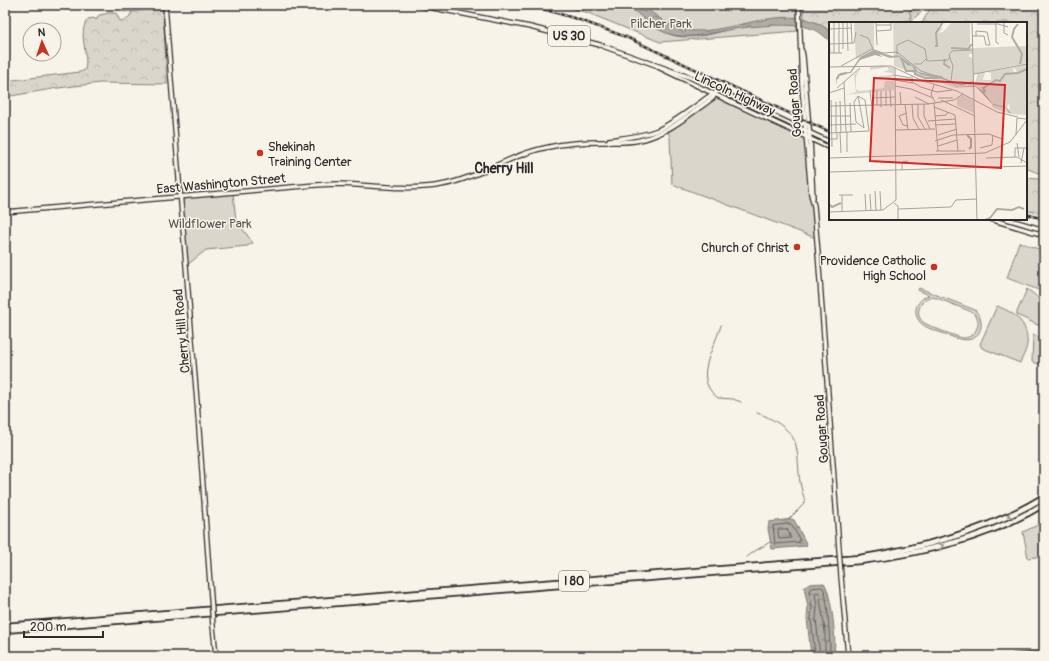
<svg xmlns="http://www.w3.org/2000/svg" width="1049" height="661" font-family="Pangolin,sans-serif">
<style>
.green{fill:#dad6cc;stroke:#82807c;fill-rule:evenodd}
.forest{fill:url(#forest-crowns);stroke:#82807c}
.cemetery{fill:url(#cemetery-stones);stroke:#82807c}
.water{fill:url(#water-ripples);stroke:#7a7874}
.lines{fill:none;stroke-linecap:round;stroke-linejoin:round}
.shore{stroke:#605f5b;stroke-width:1}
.stream{stroke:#7a7874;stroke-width:1}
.secondary-casing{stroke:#2b2b2b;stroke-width:6}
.primary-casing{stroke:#2b2b2b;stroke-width:6}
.highway-casing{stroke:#2b2b2b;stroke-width:8}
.secondary{stroke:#f7f3e8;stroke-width:3.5}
.primary{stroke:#f7f3e8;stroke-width:3.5}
.highway{stroke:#f7f3e8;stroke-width:4.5}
.rail-casing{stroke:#2b2b2b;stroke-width:2.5}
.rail{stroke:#f7f3e8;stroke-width:1;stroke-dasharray:3;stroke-linecap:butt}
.secondary-bridge-casing{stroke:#2b2b2b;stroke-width:6;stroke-linecap:butt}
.secondary-bridge{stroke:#f7f3e8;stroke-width:3.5}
.oneway{stroke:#918f8a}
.poi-dot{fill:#c8321e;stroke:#f7f3e8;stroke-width:1.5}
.labels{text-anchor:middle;stroke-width:3;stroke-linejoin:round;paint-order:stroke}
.shield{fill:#f7f3e8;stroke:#686764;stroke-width:1}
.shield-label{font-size:12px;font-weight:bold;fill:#2b2b2b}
.park-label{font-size:13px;fill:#575653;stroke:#f7f3e8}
.street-label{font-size:13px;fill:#2b2b2b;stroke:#f7f3e8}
.poi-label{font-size:13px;fill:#2b2b2b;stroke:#f7f3e8;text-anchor:end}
.neighbourhood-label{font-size:14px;font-weight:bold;fill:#2b2b2b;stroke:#f7f3e8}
.inset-river{fill:none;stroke:#afaca4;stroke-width:2}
.inset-road{fill:none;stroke:#a5a39c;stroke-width:1}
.view{fill:#d62828;fill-opacity:0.15;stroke:#d62828;stroke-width:2}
.inset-edge{fill:none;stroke:#2b2b2b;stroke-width:2}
</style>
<defs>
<pattern id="forest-crowns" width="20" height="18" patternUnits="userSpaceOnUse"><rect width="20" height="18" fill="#dad6cc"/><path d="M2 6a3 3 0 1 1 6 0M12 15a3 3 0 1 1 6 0" fill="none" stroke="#bbb8af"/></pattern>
<pattern id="cemetery-stones" width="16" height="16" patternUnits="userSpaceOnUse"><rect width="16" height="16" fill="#dad6cc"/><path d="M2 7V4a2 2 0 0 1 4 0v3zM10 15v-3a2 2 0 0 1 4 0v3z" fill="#bbb8af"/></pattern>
<pattern id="water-ripples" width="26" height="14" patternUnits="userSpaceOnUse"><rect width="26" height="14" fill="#afaca4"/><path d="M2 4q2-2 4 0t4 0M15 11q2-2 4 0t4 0" fill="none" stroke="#8f8c86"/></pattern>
</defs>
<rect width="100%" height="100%" fill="#f7f3e8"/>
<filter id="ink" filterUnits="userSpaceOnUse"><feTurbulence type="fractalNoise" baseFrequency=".025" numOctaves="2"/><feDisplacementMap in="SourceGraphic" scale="8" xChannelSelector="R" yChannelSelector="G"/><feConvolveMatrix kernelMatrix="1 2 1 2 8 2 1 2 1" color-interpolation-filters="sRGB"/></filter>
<g filter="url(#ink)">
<g class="green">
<polygon points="560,5 796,5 798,31 660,42 588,13"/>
<polygon points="715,96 806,138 816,238 672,184 670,138 668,131"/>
<polygon points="233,193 236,220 253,243 247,246 206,250 187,265 182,197"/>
<polygon points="1019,242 1044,251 1044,292 1007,278"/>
<path d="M919,288L975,310C979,315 982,320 981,327C976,348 955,338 942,333C934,330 925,328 920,322C911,311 918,299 929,295L918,290ZM930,297L937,298L972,312C977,316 980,321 977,328C975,334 970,338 963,338C957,337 928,326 923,322C914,314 920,301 930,297Z"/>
<path d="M1027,289C1042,299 1049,309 1040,326L1017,315V312Z"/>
<path d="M997,306C1015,313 1029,323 1027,345C1026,351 1022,358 1020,363L982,348L980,344Z"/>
<polygon points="1033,335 1044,338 1044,365 1032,362"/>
<polygon points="1044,522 1044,556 1028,558 1023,532"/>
</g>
<g class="forest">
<polygon points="803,5 930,5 908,23 830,23 830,31 819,24 804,18"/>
<polygon points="930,5 1044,5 1044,169 1038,173 1026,168 1026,23 922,23 930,9"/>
<path d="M163,9L167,84L100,83L58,88L5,97V81L80,72L85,70C89,54 77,32 88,19L94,18L96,20L99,15L110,13H116L120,21L129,18L131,13L133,11Z"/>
<path d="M1026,177C1033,179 1038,180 1044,177V215L1026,210Z"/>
</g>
<polygon class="cemetery" points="122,5 163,5 163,9 123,12"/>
<g class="water">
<path d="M625,5C629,5 633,4 637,5C644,6 650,11 655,15C669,25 680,31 697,31C740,31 792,0 830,31V41C825,37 819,31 813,29C794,22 753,26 734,29C715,32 692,39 673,35C653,31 642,14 625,5Z"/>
<polygon points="792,519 794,520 807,545 806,546 772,549 768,529 769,522"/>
<path d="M824,583C831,591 838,647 833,656H811L807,618L808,607L804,587L808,584Z"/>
</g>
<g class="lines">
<g class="shore">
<polygon points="791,524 800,540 800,542 775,544 773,526"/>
<polygon points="779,529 787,529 791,538 779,539 778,531"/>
<path d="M815,656L811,618L812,607L809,590L811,588C813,588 821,586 823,588C828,593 830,647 830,656"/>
<polyline points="820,656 816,619 817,606 815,594 817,592 819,593 820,598 825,631 825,656"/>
</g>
<g class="stream">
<polyline points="892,23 894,21 899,22 910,20 911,15 909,12 918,5"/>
<path d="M669,34C683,40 708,36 723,31"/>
<path d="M721,325C717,342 699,368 708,386C710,391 714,395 718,398L733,399L741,402"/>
<path d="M757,413C770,417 790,428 795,442C799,455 798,470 800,482C801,489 804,496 805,503L788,520"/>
<polyline points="747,557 755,551 770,542"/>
</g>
<defs>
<g id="secondary">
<polyline points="165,5 197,402 211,598"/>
<polyline points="799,5 802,87 811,194 814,206 818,253 839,549"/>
<polyline points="802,51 803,56 810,139 813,198"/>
<path d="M609,140C626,138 642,136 658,130C677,121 694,107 711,95L715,94"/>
<path d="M5,212L292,187C307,186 323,184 337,184C371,185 407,191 441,185C479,178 511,154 549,147C566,143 584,142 601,142C614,142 627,143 640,140C668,134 690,114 713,98L716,92"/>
<polyline points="841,576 848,656"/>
<polyline points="213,626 216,656"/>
<polyline points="1014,656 1044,654"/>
</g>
<g id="primary">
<polyline points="418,5 530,27 600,45 689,77 830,142"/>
<polyline points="658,67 733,103 830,148"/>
<polyline points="794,125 801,125 806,121"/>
<polyline points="990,219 1044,235"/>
<polyline points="1007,219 1044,230"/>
</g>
<g id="highway">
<path d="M5,626L859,558C923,548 989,531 1044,497"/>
<path d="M5,630L860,561C924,553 988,538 1044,504"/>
</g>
</defs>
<use href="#secondary" class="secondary-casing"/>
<use href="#primary" class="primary-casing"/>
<use href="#highway" class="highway-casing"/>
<use href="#secondary" class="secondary"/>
<use href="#primary" class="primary"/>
<use href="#highway" class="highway"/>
<defs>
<g id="rail">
<polyline points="529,5 577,19 626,37 830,132"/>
<polyline points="1026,214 1044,219"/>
</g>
</defs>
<use href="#rail" class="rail-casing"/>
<use href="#rail" class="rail"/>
<defs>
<g id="secondary-bridge">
<polyline points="839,549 841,576"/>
<polyline points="211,598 213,626"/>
</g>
</defs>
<use href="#secondary-bridge" class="secondary-bridge-casing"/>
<use href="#secondary-bridge" class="secondary-bridge"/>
</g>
<defs><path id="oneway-chevron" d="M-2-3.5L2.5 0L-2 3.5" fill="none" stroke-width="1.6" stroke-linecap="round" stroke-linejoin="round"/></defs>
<g class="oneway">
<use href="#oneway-chevron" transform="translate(1010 515) rotate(156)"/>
<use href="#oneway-chevron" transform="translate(941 546) rotate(-14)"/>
</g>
</g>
<g class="poi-dot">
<circle cx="260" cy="153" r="4"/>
<circle cx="797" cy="247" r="4"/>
<circle cx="934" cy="267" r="4"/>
</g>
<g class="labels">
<g class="shield">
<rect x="548" y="26" width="42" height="20" rx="3"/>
<rect x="559" y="571" width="30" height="20" rx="3"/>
</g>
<g class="shield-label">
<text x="569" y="40">US 30</text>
<text x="574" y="585">I 80</text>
</g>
<g class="park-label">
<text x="661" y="28">Pilcher Park</text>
<text x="210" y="228">Wildflower Park</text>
</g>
<g class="street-label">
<text transform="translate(735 93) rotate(25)" y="5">Lincoln Highway</text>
<text transform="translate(794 103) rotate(-94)" y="5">Gougar Road</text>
<text transform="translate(221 183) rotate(-5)" y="5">East Washington Street</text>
<text transform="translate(181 331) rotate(-95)" y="5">Cherry Hill Road</text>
<text transform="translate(821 429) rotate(-94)" y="5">Gougar Road</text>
</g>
<g class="poi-label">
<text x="268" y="151" text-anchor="start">Shekinah<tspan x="268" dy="15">Training Center</tspan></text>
<text x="789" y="252">Church of Christ</text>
<text x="926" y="265">Providence Catholic<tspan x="926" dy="15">High School</tspan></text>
</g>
<g class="neighbourhood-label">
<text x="504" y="173">Cherry Hill</text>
</g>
</g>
<g transform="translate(829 22)">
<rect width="198" height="198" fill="#f7f3e8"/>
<path d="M64,0H114V3H109V7L114,6L109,11L114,10L123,0H141V26H144V32H140V35L144,36L145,65L127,66L65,44ZM25,1H45V27L27,37ZM134,73L145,79V91L128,84V77Z" fill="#dad6cc"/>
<path d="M198,24V41L145,52L144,26ZM198,42L197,93L181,91L180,81L178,86L177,85L166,83L176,85L181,92L163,85L164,82L158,73L145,64L149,51L156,50L154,58H162V51L158,50L184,45L185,51L188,49L184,45ZM55,43L65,46V55L50,58V54L63,53V51L54,50L60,48L58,45L41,48V45ZM32,46L27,54V67L31,69L55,66L56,59L65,58V68L16,73L27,70L25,53Z" fill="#dad6cc"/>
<path d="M44,28L63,34L69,33L86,45L89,50L112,54L130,65L146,64L154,69L164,82L177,85L179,87L182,91L198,94L180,91L177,86L164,83L147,65H129L117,58L93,53L86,49L83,44L78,43L70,35L61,36L50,32L53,35L46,33L31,38L22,51L11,52L8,55V64L0,70L8,64L7,56L11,51L21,50L31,35Z" fill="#afaca4"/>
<path class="inset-river" d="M189,2L185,7L183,15L193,32L191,42M106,24H108L107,11L114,0M122,26L139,27L143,22M72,36L77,49H86M116,37L115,42L121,46M86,49V52L96,56H109M8,57L10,53L18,51M154,70L156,69L154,66L167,58L171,59L176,52L189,51L198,47M138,113L142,117V125L140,127M0,182L3,185L12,181M156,198L161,196L168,187L183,188L190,185L195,187"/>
<path class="inset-road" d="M5,0V31M10,0V31M14,0V27M18,0L19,29M22,0L23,21M47,0L48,23M143,0L148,198M167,0V20L170,22M175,0V11L179,13M148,2H169L179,5M47,3H62M0,7L23,6M0,8L1,31M48,9L62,8V0M31,13L39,16L44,27M144,14H155L157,23H161L158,10L147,9V14M0,22L25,21L27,10M68,30V32V23L79,18L96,27L98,39L119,38L121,35M0,31H13M122,39L120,33L123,29L143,28M122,39L124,43L122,59M85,42H92L97,37M12,44L43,27L54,31L68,30L92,49L133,63L145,59M0,45L62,44L94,59L128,69L168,90L189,95M145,52L198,42M65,53L82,56M83,54V60L92,65L108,70L123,68M66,58L84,61M15,60L17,110M105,63L102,72L106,80M66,64L82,67L104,76M8,66L31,46M61,68L62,85M41,69L43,85M48,69V83M52,69V85M57,69V84M71,70L72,82M0,71L15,66M29,74L25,80L27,100L35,106M29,74L35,106M86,75L100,82M43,76L66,75M109,76H124M2,78L3,125M112,78L146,94M11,79L12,111M7,80V110M21,81L22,110M105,81L109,129M76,82L79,108M83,82L84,96L90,107M89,82V95L96,107M95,82V94L101,107M0,84L99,82L125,78L134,72M105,85L126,93L129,129M78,91L70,94L74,103L79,104M0,94H21M106,94L117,93L119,90M99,99L126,97M0,103L27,102M106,103L126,102M67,108L106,107M18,110V130M0,111L40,109L36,78L29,74M11,111L12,131M109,113L128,107M187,113L188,96L197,97M0,117H8V111M106,119L124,113L160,112L173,117M188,121L190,135M109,124L128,118M151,126L163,123L164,113M107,129H136M186,135V126H198M0,136L156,131L181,120L198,98M157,136L188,135L198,141M192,141L195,126M73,148V140L79,139M0,150L198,144M46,169L47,189M51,169L52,188M36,172L37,189M41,172L42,189M10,173H24M13,173V190M65,181L69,184V198M69,187L122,185L127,178L148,177M0,190L54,188L67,178L66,46"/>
<path class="view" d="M45,56L176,63L172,146L41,139Z"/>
<rect width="198" height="198" class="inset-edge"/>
</g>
<rect width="1049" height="661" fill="none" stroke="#f7f3e8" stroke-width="20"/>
<rect x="10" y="10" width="1029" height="641" fill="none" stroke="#2b2b2b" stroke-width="1.5" filter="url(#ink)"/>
<g transform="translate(42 42) rotate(357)"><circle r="19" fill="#f7f3e8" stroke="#a5a39c"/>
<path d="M0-3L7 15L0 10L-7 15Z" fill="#c8321e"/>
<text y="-6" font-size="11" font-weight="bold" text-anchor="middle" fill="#2b2b2b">N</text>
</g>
<path d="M24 631v6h79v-6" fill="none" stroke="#2b2b2b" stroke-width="2"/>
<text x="30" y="631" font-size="12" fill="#2b2b2b" stroke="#f7f3e8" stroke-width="3" paint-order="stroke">200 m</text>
</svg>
